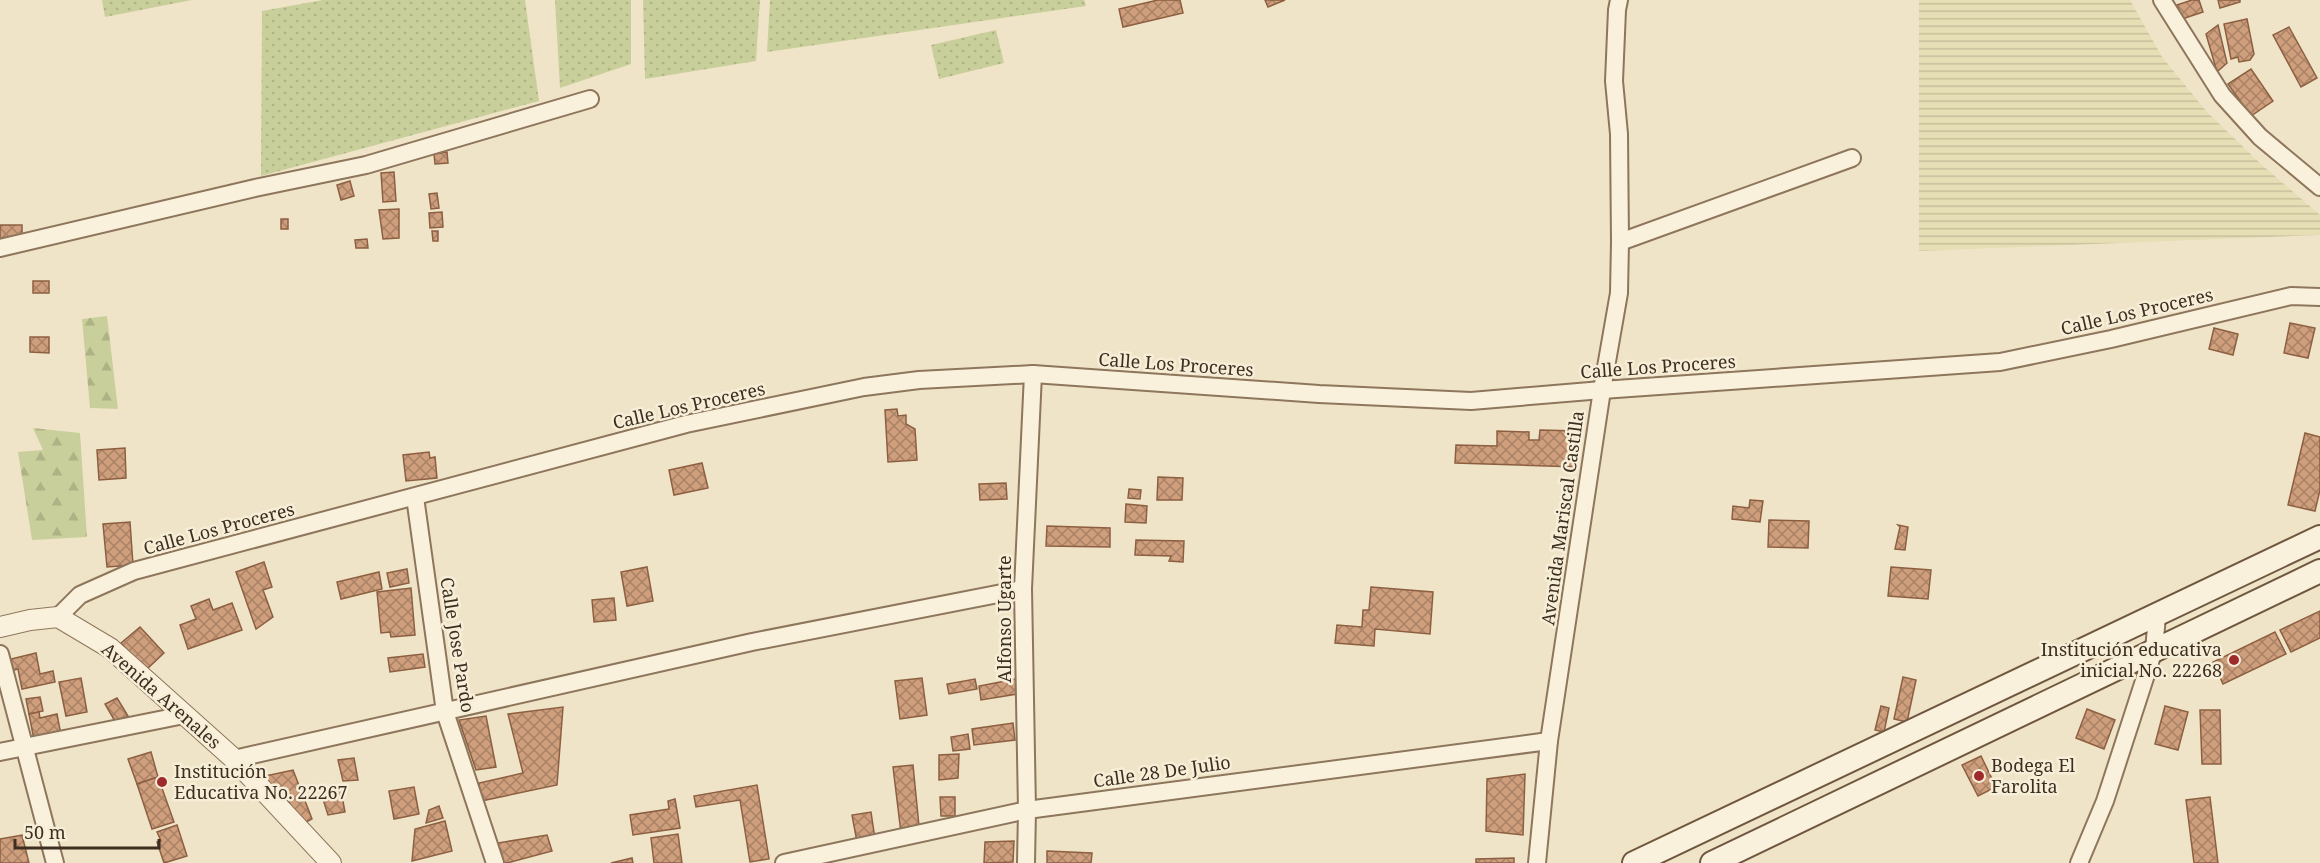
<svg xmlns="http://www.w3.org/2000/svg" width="2320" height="863" font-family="'Noto Serif',serif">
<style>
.farmland{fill:url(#farmland-rules)}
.grass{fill:url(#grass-dots)}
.forest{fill:url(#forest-firs)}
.building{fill:url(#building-cross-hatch);stroke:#8d5f41;stroke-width:1.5}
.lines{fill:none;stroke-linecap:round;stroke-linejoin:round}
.minor-casing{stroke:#8d765c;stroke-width:20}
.tertiary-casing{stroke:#8d765c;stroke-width:22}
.secondary-casing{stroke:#6f573f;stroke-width:26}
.minor{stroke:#faf1dc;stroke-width:16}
.tertiary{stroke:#faf1dc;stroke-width:20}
.secondary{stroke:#faf1dc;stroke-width:22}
.poi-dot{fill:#9e2a2b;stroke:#f7eed8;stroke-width:2}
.labels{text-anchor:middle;stroke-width:5;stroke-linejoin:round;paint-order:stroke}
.street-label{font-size:18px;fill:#3d2e20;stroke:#f7eed8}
.poi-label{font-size:18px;fill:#3d2e20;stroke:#f7eed8;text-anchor:start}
</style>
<defs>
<pattern id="farmland-rules" width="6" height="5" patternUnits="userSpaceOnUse" patternTransform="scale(1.5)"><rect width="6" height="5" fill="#e6deb5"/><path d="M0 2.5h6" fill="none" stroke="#c6bf9b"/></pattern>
<pattern id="grass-dots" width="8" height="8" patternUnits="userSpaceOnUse" patternTransform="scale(1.5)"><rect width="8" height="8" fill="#c9cf9b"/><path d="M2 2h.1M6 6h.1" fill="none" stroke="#aeb285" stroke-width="1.8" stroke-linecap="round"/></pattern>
<pattern id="forest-firs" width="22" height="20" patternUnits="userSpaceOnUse" patternTransform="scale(1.5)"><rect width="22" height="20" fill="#c9cf9b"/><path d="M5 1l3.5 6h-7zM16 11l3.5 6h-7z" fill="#aeb285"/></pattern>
<pattern id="building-cross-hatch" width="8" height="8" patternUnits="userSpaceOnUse" patternTransform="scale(1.5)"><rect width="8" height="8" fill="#cf9f7d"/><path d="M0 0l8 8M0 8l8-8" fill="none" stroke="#a98266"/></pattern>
</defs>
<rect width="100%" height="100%" fill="#f0e4c8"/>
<polygon class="farmland" points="1919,0 2130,0 2162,57 2207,112 2262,165 2320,215 2320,235 1919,251"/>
<g class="grass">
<polygon points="102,0 192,0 105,17"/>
<polygon points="323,0 525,0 539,101 261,176 262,11"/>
<polygon points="555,0 631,0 631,64 560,88"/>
<polygon points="643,0 760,0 756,61 645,79"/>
<polygon points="770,0 1084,0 1086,6 767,52"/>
<polygon points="996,30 1004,63 939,79 931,45"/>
</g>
<g class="forest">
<polygon points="107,316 118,409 90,408 82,319"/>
<polygon points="33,428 80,433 87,537 32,540 18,452 43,450"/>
</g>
<g class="building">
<polygon points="1158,0 1180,0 1183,13 1123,27 1119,9"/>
<polygon points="1265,0 1285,0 1268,7"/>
<polygon points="2192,0 2199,0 2203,12 2182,19 2177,5"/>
<polygon points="2218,0 2240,0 2240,2 2220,8"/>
<polygon points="2247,19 2254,54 2250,60 2239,62 2238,57 2231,59 2224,24"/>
<polygon points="2218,25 2227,63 2217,72 2206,34"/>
<polygon points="2289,27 2317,78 2301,87 2273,35"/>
<polygon points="2251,69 2273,101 2251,116 2228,84"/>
<polygon points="447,152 448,163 435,164 434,154"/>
<polygon points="394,172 396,201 383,202 381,173"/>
<polygon points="350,181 354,196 341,200 337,185"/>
<polygon points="437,193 439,208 431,209 429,194"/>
<polygon points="399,209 399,238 383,239 379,210"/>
<polygon points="442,212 443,227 430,228 429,213"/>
<rect x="281" y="219" width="7" height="10"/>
<rect x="0" y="225" width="22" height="17"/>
<polygon points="432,231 438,231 438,241 433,241"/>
<polygon points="367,239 368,248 356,248 355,240"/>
<rect x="33" y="281" width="16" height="12"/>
<polygon points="2290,323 2315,328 2308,358 2284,353"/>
<polygon points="2214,328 2238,334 2233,355 2209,349"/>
<polygon points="30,337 49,337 49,353 30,352"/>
<polygon points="897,409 898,416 906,415 906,424 915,429 917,460 888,462 885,410"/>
<polygon points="1540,430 1578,431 1577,467 1455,463 1456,445 1497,446 1497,431 1529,432 1529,440 1539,440"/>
<polygon points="2305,433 2320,437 2320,490 2315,511 2288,505"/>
<polygon points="125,448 126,478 99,480 97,450"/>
<polygon points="429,452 430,458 435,457 437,478 406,481 403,455"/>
<polygon points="702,463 708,488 674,495 669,470"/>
<polygon points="1158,477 1183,478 1182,500 1157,500"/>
<polygon points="1006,483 1007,499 980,500 979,484"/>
<polygon points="1129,489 1141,490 1140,499 1128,498"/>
<polygon points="1750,500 1763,501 1760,522 1732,519 1733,506 1749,508"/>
<polygon points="1126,504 1147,506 1146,523 1125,522"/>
<polygon points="1769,520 1809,521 1808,548 1768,547"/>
<polygon points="130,522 133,565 107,567 103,524"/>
<polygon points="1898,525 1908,527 1905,550 1895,549 1900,527"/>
<polygon points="1047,526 1110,528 1110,547 1046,546"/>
<polygon points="1136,540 1184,541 1183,562 1169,561 1171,556 1135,555"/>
<polygon points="264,562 272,587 263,590 273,617 256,629 236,572"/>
<polygon points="647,567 653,601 627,606 621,572"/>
<polygon points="1891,567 1931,570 1928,599 1888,596"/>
<polygon points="407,569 409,583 390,587 387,573"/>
<polygon points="379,572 382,589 341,599 337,582"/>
<polygon points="1371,587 1433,592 1430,634 1375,629 1374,646 1335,643 1337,625 1362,627 1363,610 1369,610"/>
<polygon points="411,588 415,635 391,637 390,632 381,633 377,592"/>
<polygon points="614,598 616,620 594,622 592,600"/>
<polygon points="209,599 213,610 232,603 242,630 188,649 180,625 196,619 191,606"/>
<polygon points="2320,611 2320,638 2291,652 2280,630"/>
<polygon points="140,627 164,653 146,670 121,643"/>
<polygon points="2275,632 2286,654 2223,684 2213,662"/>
<polygon points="36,653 40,674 53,671 55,682 22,689 18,669 10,671 7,660"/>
<polygon points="423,654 425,667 390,672 388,658"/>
<polygon points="1903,677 1916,680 1907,722 1894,719"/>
<polygon points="81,678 87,712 66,716 59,682"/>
<polygon points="922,678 927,715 900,719 895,681"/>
<polygon points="975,679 977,689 949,694 947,684"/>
<polygon points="1016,679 1017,694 981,700 979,686"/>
<polygon points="40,697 43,711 29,714 26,699"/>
<polygon points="117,698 128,716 116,723 105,704"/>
<polygon points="1881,706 1889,708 1884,732 1875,730"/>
<polygon points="2165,706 2188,712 2178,750 2155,744"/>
<polygon points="563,707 557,785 481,801 479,783 523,773 508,714"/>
<polygon points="2087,709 2115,720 2104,749 2076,738"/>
<polygon points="2200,710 2220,710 2221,764 2202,764"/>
<polygon points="39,712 40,718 57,714 61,735 34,740 29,714"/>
<polygon points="486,716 496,767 476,770 459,720"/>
<polygon points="1013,723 1015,740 974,745 972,729"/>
<polygon points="968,734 970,749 953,751 951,737"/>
<polygon points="151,752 158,777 137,784 128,759"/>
<polygon points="959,754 958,778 939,780 939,755"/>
<polygon points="1981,756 1996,787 1978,796 1962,765"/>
<polygon points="354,758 358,780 343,781 338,760"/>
<polygon points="913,765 919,826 901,833 893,767"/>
<polygon points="293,770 312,819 301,825 284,793 273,799 256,778"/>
<polygon points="1525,774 1523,835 1486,831 1487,779"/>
<polygon points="158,777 174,822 152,829 137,784"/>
<polygon points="757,785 769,859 750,862 740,800 696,807 694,796"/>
<polygon points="414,787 419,814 394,819 389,791"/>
<polygon points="341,791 345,812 328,815 321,793"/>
<polygon points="940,797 955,797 955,816 941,816"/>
<polygon points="2210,797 2218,863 2194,863 2186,800"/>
<polygon points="675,799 680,828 633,835 630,815 669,809 668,801"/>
<polygon points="439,806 443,818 426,823 429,810"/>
<polygon points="871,812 875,839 857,842 852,815"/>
<polygon points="445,821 452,851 412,861 415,829"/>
<polygon points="177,825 187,856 164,863 157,842 161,841 157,832"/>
<polygon points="678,834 682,863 654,863 651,838"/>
<polygon points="22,835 29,863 0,863 0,839"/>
<polygon points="547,835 552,851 507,863 501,863 492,844"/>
<polygon points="1014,841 1013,862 984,863 985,842"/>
<polygon points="1047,851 1092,853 1091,863 1047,863"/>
<polygon points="632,858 633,863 611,863"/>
<polygon points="1514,858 1514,863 1476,863 1476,859"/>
</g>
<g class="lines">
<defs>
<g id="minor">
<polyline points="2162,0 2222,95 2260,137 2320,187"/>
<polyline points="1620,242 1852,158"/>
<polyline points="0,248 255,188 366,165 590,99"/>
<polyline points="415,497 445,712 495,863"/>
<polyline points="58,617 80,595 134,571 686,424 864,387 919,380 1033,374 1319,394 1471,401 1602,390 2000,362 2111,339 2291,296 2320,297"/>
<polyline points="0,654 55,863"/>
<polyline points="0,752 184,715"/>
<polyline points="234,759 752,642 1023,589"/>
<polyline points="784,863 1027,810 1549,741"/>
<polyline points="1026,863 1027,810 1023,589 1033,374"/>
<polyline points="1537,863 1549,741 1602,390 1619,293 1620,242 1619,134 1614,81 1617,10 1619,0"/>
<polyline points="2079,863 2105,801 2154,650 2157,616"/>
</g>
<polyline id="tertiary" points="0,627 30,620 58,617 110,648 234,759 331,863"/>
<g id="secondary">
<polyline points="1634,863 2320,537"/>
<polyline points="1712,863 2320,571"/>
</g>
</defs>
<use href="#minor" class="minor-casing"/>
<use href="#tertiary" class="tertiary-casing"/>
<use href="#secondary" class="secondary-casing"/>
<use href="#minor" class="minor"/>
<use href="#tertiary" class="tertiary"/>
<use href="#secondary" class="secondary"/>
</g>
<g class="poi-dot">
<circle cx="2234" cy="660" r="6"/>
<circle cx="1979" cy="776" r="6"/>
<circle cx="162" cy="782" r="6"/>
</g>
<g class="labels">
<g class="street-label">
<text transform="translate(2137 312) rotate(-13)" y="6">Calle Los Proceres</text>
<text transform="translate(1176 365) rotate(4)" y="6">Calle Los Proceres</text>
<text transform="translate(1658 367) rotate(-4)" y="6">Calle Los Proceres</text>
<text transform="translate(689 406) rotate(-13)" y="6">Calle Los Proceres</text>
<text transform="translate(1563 518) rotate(-82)" y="6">Avenida Mariscal Castilla</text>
<text transform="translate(219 529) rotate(-15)" y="6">Calle Los Proceres</text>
<text transform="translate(1005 619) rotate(-90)" y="6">Alfonso Ugarte</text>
<text transform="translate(457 645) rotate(81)" y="6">Calle Jose Pardo</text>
<text transform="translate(161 696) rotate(41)" y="6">Avenida Arenales</text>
<text transform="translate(1162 772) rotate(-8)" y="6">Calle 28 De Julio</text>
</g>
<g class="poi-label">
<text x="2222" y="656" text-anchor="end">Institución educativa<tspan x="2222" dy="21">inicial No. 22268</tspan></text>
<text x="1991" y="772">Bodega El<tspan x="1991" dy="21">Farolita</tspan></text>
<text x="174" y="778">Institución<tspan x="174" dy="21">Educativa No. 22267</tspan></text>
</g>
</g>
<path d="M15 839v9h144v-9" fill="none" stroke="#3d2e20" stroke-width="3"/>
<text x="24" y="839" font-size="18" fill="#3d2e20" stroke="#f7eed8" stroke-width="4.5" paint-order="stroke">50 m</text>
</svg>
